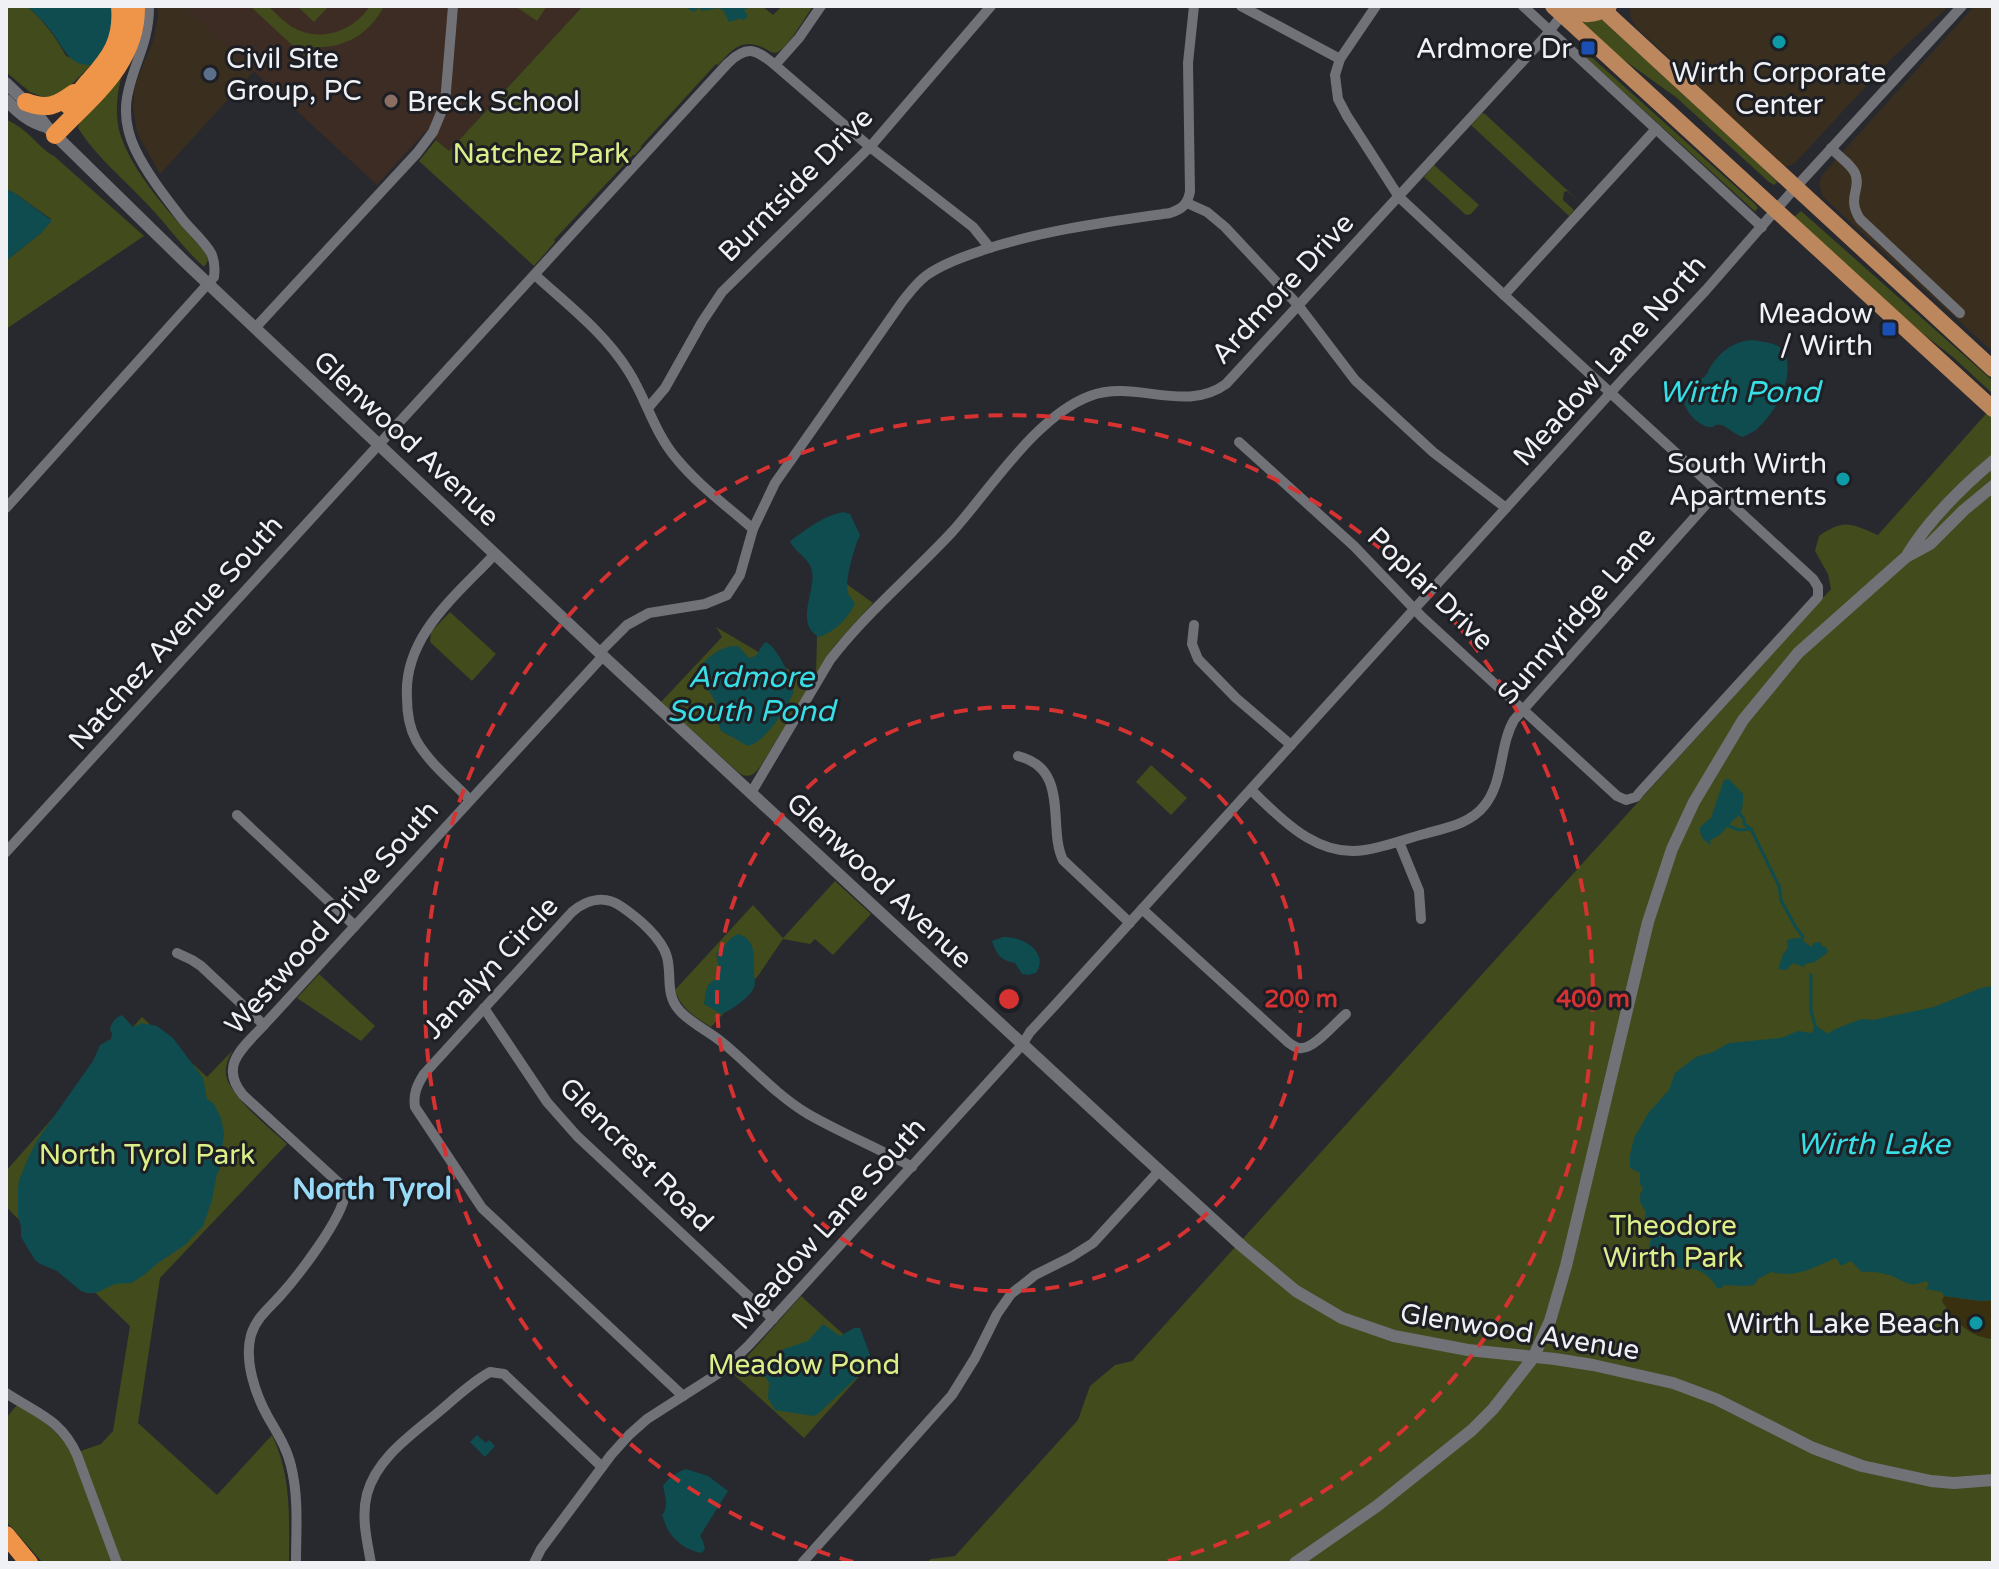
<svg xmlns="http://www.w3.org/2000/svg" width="1999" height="1569" font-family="'Varela Round',sans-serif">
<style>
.commercial{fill:#3a2e1f}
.education{fill:#3d2c23}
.green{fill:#424b1b}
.sand{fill:#38300f}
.water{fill:#0e4c4f}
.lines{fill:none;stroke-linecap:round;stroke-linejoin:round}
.stream{stroke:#0e4c4f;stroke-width:3}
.minor{stroke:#707278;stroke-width:10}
.tertiary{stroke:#707278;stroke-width:12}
.primary{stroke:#bc875c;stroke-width:16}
.motorway{stroke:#ee9549;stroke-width:18}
.ring{fill:none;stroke:#d73232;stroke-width:4;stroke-dasharray:14 10}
.culture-dot{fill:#0f9aa8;stroke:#1d1f24;stroke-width:3}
.transit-dot{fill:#1a4fb4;stroke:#1d1f24;stroke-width:3}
.service-dot{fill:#5c6f8a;stroke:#1d1f24;stroke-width:3}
.education-dot{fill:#8d6e63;stroke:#1d1f24;stroke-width:3}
.labels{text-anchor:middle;stroke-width:6;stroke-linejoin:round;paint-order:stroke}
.poi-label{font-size:28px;fill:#f0f1f5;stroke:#1d1f24;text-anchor:end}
.park-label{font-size:28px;fill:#dbef89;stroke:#1d1f24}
.street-label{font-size:28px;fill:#f0f1f5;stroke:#1d1f24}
.water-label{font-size:30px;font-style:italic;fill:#38dee5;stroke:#1d1f24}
.neighbourhood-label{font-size:30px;font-weight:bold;fill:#97dbf9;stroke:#1d1f24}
.centre{fill:#d73232;stroke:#1d1f24;stroke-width:4}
.ring-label{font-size:24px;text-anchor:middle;font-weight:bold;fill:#d73232;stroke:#1d1f24;stroke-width:6;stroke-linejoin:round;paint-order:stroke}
</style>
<rect width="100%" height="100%" fill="#27292e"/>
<g class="commercial">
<polygon points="157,6 183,6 254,71 160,174 137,133 133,106 135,85 153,41 158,18"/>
<polygon points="1629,6 1949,6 1892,58 1797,161 1789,166 1782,166 1721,110 1692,79 1636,27 1631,19"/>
<polygon points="1974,6 1993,6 1993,352 1823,197 1819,184 1822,175"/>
</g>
<polygon class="education" points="183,6 583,6 449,151 426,131 377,185"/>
<g class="green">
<path d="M6,6H27C44,21 55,36 66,56L91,65L61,95L51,100L30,92L6,72Z"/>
<path d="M250,6H268C276,13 283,21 292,27C320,43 353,32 370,6H384C370,34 344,49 313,47L315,50L307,59Z"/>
<polygon points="297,6 329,6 314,22"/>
<polygon points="515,6 547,6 537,21"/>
<path d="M583,6H762L773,15L782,6H813C806,16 788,47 778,52C773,54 771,52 766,49C743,37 733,48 718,65L716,64L641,146V148L635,155H633L554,240L555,242L534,266L419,161L436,140L449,151Z"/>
<polygon points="1601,19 1762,167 1777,182 1774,185 1769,182 1677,98 1617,55 1580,22"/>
<polygon points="1588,54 1755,204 1758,208 1755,211 1760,216 1585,57"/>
<path d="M122,74C117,93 115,111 119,130C130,172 176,220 205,252L208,260L205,266H203C183,248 168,226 149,206C125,180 97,158 78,128L80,121Z"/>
<polygon points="1482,113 1485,114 1580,202 1567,191 1564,192 1563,200 1574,210 1569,216 1471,125"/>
<path d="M6,119C14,124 21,127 28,134C37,142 44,151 54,156L144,236L6,329V261L41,233L51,219L16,194L6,189Z"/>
<polygon points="1434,165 1479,205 1471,214 1466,215 1424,177"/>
<polygon points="1801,211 1993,381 1993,394 1953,357 1905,320 1794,217"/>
<path d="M1993,406V1563H926L931,1559L955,1556L1078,1420L1090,1386L1115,1365L1132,1361L1831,589L1828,574L1815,551L1819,536C1845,518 1851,524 1878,535Z"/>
<polygon points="819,564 873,603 835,645 816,674"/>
<polygon points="450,612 496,654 472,681 430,642 431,632"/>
<path d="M716,627L811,683L762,764C756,773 750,780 739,773L661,702L722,637Z"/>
<polygon points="1151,765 1187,798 1171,815 1136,782"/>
<path d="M835,881L871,914L833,955L815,939L810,944L783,939L758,976L711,1027C695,1017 681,1009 675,990L753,905L783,938Z"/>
<polygon points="319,974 375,1026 361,1041 297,998"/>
<path d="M142,1017L207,1077L233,1050C229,1057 225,1065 226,1074C228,1095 271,1129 287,1144L160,1278L138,1423L217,1495L272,1435C292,1476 289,1519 289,1563H43L6,1521V1418L17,1405C44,1422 55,1426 72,1454L101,1444L113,1431L130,1326L12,1213L6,1206V1171Z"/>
<polygon points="801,1296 873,1361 804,1438 731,1372 745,1359"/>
</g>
<path class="sand" d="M1944,1296L1981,1301L1993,1300V1339C1969,1337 1953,1320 1942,1301Z"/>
<g class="water">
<path d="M27,6H133V23L91,65C70,66 64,49 54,35C46,24 37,15 27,6Z"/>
<polygon points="683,6 752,6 744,10 748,16 743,21 742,18 729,22 723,10 718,8 702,11 699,7 694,12"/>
<polygon points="6,189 16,194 51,220 51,222 41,233 6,261"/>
<path d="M1752,340C1762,342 1775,342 1782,349C1789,354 1786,353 1787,360C1791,383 1776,411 1759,427C1755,432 1748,434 1743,437C1733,434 1727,426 1721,425C1711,424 1718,428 1708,427C1697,425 1679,406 1685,394C1689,386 1698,383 1704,377C1709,372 1707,372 1711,366C1721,351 1734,341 1752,340Z"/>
<path d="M843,512L850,514L860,535C855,545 844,582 848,593C848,594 854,602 855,603C849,618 834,632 819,637C794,623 816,592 812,571C810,558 794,552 790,541C807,529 823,516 843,512Z"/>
<path d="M766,642C779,649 791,678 794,692C786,709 766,741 748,746L721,731L717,720L716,703L697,671C706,658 721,645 738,646L749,658C760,657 758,648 766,642Z"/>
<path d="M1729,779L1743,794C1743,818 1740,812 1726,828C1719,836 1721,835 1710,840L1711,845C1703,840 1700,837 1700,827L1711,818L1724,780Z"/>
<path d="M739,934C757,941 753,956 754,972C754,979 757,985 752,991C747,999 729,1012 721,1014L704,1004C706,993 705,983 717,979L720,972L716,954C725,948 728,937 739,934Z"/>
<path d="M1003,937C1022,936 1050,952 1036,973L1028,975L1022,974L1015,963C1001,961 996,954 992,941Z"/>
<polygon points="1796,938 1801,939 1811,947 1814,943 1820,942 1822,946 1826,947 1828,952 1815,962 1805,964 1804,967 1793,963 1786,970 1778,969 1783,954 1788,948 1787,940"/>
<path d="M1993,986V1300L1981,1301L1944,1296L1942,1292L1926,1289L1929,1283L1926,1281C1908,1289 1905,1280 1889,1275C1880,1272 1870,1271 1862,1272L1851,1261L1841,1266L1836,1258C1812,1268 1798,1278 1771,1272L1758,1279L1754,1285L1743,1286L1724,1285L1722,1288H1717C1713,1279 1702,1270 1693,1269C1684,1268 1676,1269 1667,1264C1661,1261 1659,1256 1652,1253L1649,1247L1653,1230L1645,1218L1646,1211C1640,1204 1637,1198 1643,1189L1640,1184V1173L1630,1168V1155L1634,1138L1649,1112L1669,1090L1675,1073L1696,1057L1713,1052L1729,1043L1781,1038L1798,1031L1812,1033L1815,1025L1828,1034L1833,1030L1861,1019L1873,1020L1934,1007L1981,988Z"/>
<path d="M122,1015L133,1027L142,1023L157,1026L173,1038L203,1078L207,1099L214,1104L221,1118L224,1133L220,1168L217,1174L212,1200L203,1226L185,1245L158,1263L144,1275L131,1283L115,1284L96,1293H87L81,1291L57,1271L40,1264L35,1260L21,1237V1227L18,1216V1188L19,1180L29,1156L38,1139L93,1061L100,1045L111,1039L112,1033L110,1030C111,1023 116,1017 122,1015Z"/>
<polygon points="823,1324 840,1336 854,1328 860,1328 870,1355 870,1365 818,1414 813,1416 775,1410 768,1398 769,1383 764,1374 764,1370 773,1358 784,1349 808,1341"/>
<polygon points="477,1435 486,1443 489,1440 495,1446 485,1457 470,1442"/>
<path d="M686,1469L708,1476L728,1491L700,1536L703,1541L705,1549L702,1553C688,1551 673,1541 667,1528C665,1524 664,1519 662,1515C669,1508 665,1495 663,1486C668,1478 677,1472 686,1469Z"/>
</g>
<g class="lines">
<g class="stream">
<polyline points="1740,814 1744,819 1744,824 1751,829"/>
<polyline points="1729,826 1739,830 1751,829 1779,886 1781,900 1795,926 1803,937 1801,939"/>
<polyline points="1811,975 1811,1011 1815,1025"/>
</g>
<g class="minor">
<polyline points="1241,6 1340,59"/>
<polyline points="1523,6 1762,227"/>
<polyline points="775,65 870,147 973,227 990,248"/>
<path d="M1831,148C1838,156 1851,164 1855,173C1862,189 1846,197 1860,219L1960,313"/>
<polyline points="1187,203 1207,212 1225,227 1298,305 1355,380 1433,452 1506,508"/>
<path d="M535,275C568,305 605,333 629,372C646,399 655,434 676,458C698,485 727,506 753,529"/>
<polyline points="1504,295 1656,129"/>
<polyline points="255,328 417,153 433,132 445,103 453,6"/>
<polyline points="648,408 665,388 702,322 722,292 870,147 991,6"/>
<polyline points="1239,442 1354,546 1422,617 1617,796 1626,800 1636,797 1640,792 1818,597 1818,587 1813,579 1504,295 1399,197 1347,116 1338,99 1335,75 1340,59 1376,6"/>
<path d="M6,508L214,277C215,269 215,261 211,253C204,241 192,231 183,220C166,198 147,174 135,149C108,91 150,61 149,6"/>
<polyline points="1194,625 1192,644 1198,659 1236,698 1291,745"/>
<path d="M599,653L627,625L649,613L705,604L727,595L740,575L753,529L775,483L902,302C910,292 917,282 927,275C944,263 964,257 983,250C1044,230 1107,222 1170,213C1182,209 1187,205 1190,192L1188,63L1194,6"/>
<path d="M1018,756C1071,769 1047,828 1063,860L1130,923"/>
<path d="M1251,790C1283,820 1317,858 1365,850C1385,847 1405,839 1424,834C1445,828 1470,824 1484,806C1504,782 1499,746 1514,720L1718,491"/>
<path d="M751,793L830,660C866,613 912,575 952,532C990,490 1036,416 1090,396C1135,379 1185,414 1226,384L1544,38L1562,15"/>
<path d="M470,800C452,781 429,763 416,740C409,727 407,713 407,698C403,636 457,595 495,554"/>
<polyline points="237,815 355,926"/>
<polyline points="1399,842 1419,891 1421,919"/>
<path d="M6,852L728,63C748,44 757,50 775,65L799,38L821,6"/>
<path d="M1142,909L1289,1043C1294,1046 1297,1049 1302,1048C1315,1048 1336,1022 1346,1014"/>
<polyline points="177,953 192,960 201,966 264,1025"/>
<polyline points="484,1008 547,1102 577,1136 773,1319"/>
<path d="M6,1393C36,1413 61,1419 77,1455L117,1563"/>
<path d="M683,1396L482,1208L415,1107C413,1094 417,1085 424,1074L572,912C587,899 605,895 622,907C638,918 662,938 667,957C672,976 665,994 679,1010C690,1023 709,1031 723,1043C751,1066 776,1095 808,1114C841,1133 878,1148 912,1167"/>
<path d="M296,1563C296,1531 299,1497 291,1466C287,1448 277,1433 268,1417C255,1394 244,1360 251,1335C256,1318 269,1308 280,1296C298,1276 342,1219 345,1194L340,1184L243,1095C218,1065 244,1047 264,1025L603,656"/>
<path d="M371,1563C367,1541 361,1517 367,1494C377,1457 413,1434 441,1410C455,1398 469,1385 485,1375L490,1372L504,1374L602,1467"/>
<polyline points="534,1563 541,1549 611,1455 629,1435 647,1419 722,1371 749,1345 1022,1045 1030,1032 1056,1004 1623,379 1706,290 1795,188 1962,6"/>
<polyline points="802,1563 952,1395 975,1358 997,1314 1011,1294 1035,1275 1071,1257 1093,1243 1159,1171"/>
</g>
<g class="tertiary">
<polyline points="6,83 36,112 47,127 184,261 603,656 1127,1141 1243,1247 1296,1291 1342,1318 1394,1336 1468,1350 1555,1359 1593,1365 1673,1383 1716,1399 1813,1448 1862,1466 1931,1481 1954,1483 1993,1480"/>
<path d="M6,100C18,112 29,123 47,127"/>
<path d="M1908,554C1930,518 1961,488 1993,461"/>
<polyline points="1295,1563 1377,1506 1472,1430 1493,1409 1533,1358 1550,1321 1566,1266 1648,922 1672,849 1694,802 1743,720 1798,653 1906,557 1930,544 1964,510 1993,486"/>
</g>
<g class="primary">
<polyline points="1553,6 1993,409"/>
<path d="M1565,6C1579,17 1595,17 1609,6"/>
<polyline points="1599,6 1993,369"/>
</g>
<g class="motorway">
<path d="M26,102C47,110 56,106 74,93"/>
<path d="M68,105C76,98 82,89 89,81C111,57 123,40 120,6"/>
<path d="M55,135C92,96 137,64 136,6"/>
<polyline points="6,1535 29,1563"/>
</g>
</g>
<g class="ring">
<circle cx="1009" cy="999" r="292"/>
<path d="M853 1562A584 584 0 1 1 1165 1562"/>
</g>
<g class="culture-dot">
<circle cx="1779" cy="42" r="8"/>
<circle cx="1843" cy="479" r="8"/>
<circle cx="1976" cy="1323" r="8"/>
</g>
<g class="transit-dot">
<rect x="1580" y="40" width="16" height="16" rx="4"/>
<rect x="1881" y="321" width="16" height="16" rx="4"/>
</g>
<circle class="service-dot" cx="210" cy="74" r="8"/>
<circle class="education-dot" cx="391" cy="101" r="8"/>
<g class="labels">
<g class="poi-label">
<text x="1572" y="58">Ardmore Dr</text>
<text x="226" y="68" text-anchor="start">Civil Site<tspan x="226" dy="32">Group, PC</tspan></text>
<text x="1779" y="82" text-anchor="middle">Wirth Corporate<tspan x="1779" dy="32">Center</tspan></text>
<text x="407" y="111" text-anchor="start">Breck School</text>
<text x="1873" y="323">Meadow<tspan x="1873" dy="32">/ Wirth</tspan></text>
<text x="1827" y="473">South Wirth<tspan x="1827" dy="32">Apartments</tspan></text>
<text x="1960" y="1333">Wirth Lake Beach</text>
</g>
<g class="park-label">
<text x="541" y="163">Natchez Park</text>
<text x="147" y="1164">North Tyrol Park</text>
<text x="1673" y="1235">Theodore<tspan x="1673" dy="32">Wirth Park</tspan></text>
<text x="804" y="1374">Meadow Pond</text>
</g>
<g class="street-label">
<text transform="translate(795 184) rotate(-45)" y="10">Burntside Drive</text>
<text transform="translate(1282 288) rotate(-47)" y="10">Ardmore Drive</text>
<text transform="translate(1609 360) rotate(-48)" y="10">Meadow Lane North</text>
<text transform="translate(407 438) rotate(43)" y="10">Glenwood Avenue</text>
<text transform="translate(1431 588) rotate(44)" y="10">Poplar Drive</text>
<text transform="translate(1576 615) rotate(-49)" y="10">Sunnyridge Lane</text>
<text transform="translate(175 632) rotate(-48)" y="10">Natchez Avenue South</text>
<text transform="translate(880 880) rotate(43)" y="10">Glenwood Avenue</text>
<text transform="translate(331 917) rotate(-48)" y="10">Westwood Drive South</text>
<text transform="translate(490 967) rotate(-47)" y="10">Janalyn Circle</text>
<text transform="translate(637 1154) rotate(45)" y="10">Glencrest Road</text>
<text transform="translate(828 1223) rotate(-48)" y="10">Meadow Lane South</text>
<text transform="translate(1520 1331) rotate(9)" y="10">Glenwood Avenue</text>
</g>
<g class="water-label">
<text x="1739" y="402">Wirth Pond</text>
<text x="751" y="687">Ardmore<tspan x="751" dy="34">South Pond</tspan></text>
<text x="1873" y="1154">Wirth Lake</text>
</g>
<g class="neighbourhood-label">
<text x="372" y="1199">North Tyrol</text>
</g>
</g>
<circle cx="1009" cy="999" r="12" class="centre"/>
<g class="ring-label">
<text x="1301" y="1007">200 m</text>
<text x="1593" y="1007">400 m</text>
</g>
<rect width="1999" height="1569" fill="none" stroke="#f0f1f5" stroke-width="16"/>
</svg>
